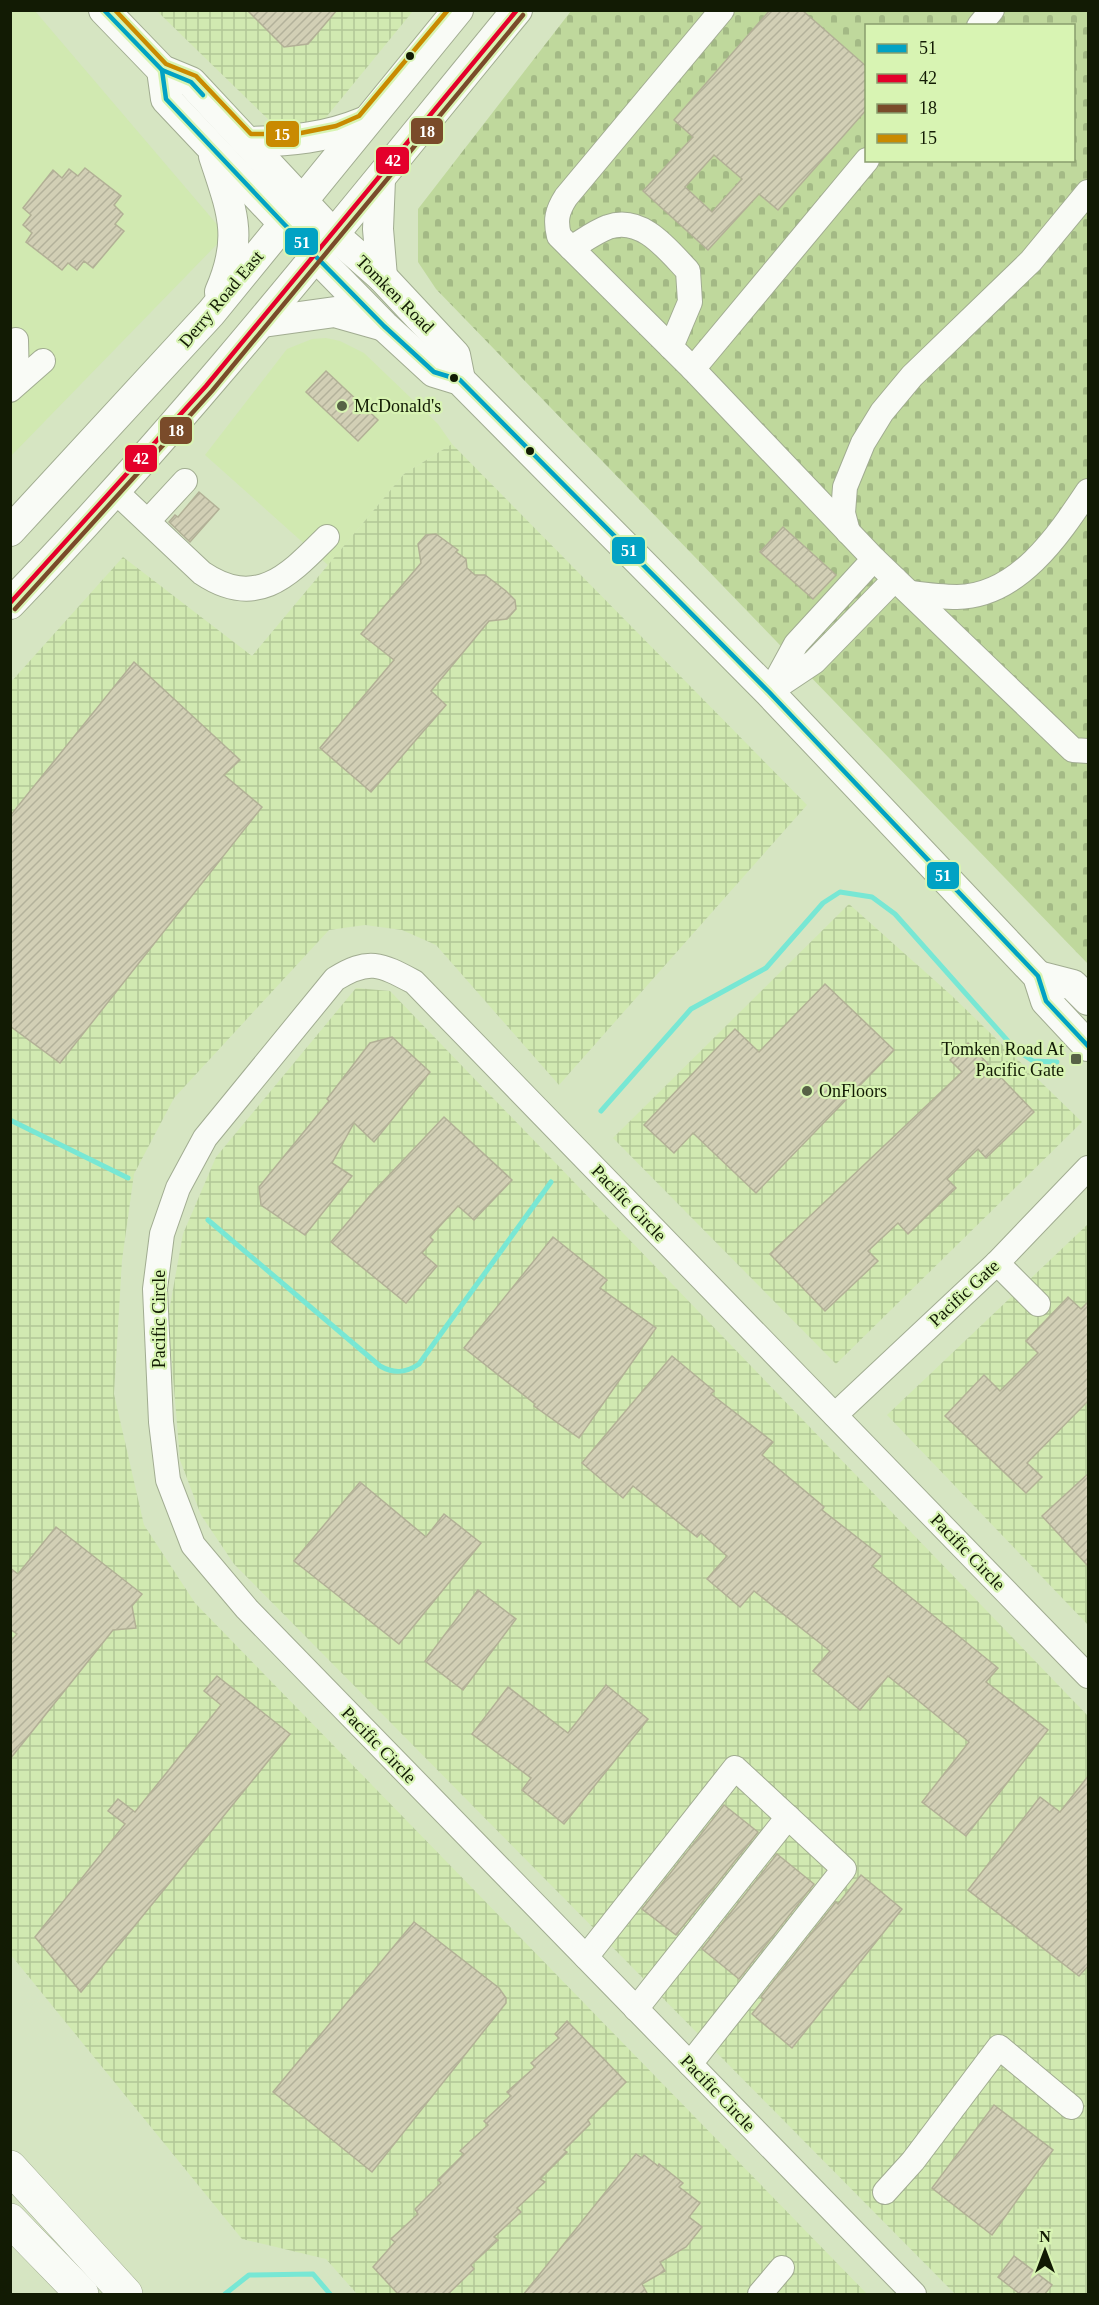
<svg xmlns="http://www.w3.org/2000/svg" width="1099" height="2305" font-family="Georgia,serif">
<style>
.built{fill:#d1e9b1}
.industrial{fill:url(#industrial-grid)}
.cemetery{fill:url(#cemetery-stones);fill-rule:evenodd}
.lines{fill:none;stroke-linecap:round;stroke-linejoin:round}
.stream{stroke:#78e7d4;stroke-width:5}
.building{fill:url(#building-hatch);stroke:#b2b096;stroke-width:1.5;fill-rule:evenodd}
.minor-casing{stroke:#a1ac91;stroke-width:26}
.major-casing{stroke:#a1ac91;stroke-width:32}
.highway-casing{stroke:#a1ac91;stroke-width:34}
.minor{stroke:#f9fbf6;stroke-width:24}
.major{stroke:#f9fbf6;stroke-width:30}
.highway{stroke:#f9fbf6;stroke-width:33}
.bus-1-casing{stroke:#d8f4b3;stroke-width:9}
.bus-2-casing{stroke:#d8f4b3;stroke-width:9}
.bus-3-casing{stroke:#d8f4b3;stroke-width:9}
.bus-4-casing{stroke:#d8f4b3;stroke-width:9}
.bus-1{stroke:#01a2c4;stroke-width:4.5}
.bus-2{stroke:#e4002b;stroke-width:4.5}
.bus-3{stroke:#7a4b2a;stroke-width:4.5}
.bus-4{stroke:#c98a01;stroke-width:4.5}
.bus-dot{fill:#121b04;stroke:#d8f4b3;stroke-width:2}
.poi-dot{fill:#576246;stroke:#d8f4b3;stroke-width:2}
.labels{text-anchor:middle;stroke-width:4.5;stroke-linejoin:round;paint-order:stroke}
.street-label{font-size:18px;fill:#121b04;stroke:#d8f4b3}
.poi-label{font-size:18px;fill:#121b04;stroke:#d8f4b3;text-anchor:start}
.line-badge{stroke:#d8f4b3;stroke-width:2}
.badge-label{font-size:16px;text-anchor:middle;font-weight:bold;fill:#fff}
</style>
<defs>
<pattern id="industrial-grid" width="8" height="8" patternUnits="userSpaceOnUse" patternTransform="scale(1.5)"><rect width="8" height="8" fill="#d1e9b1"/><path d="M0 4h8M4 0v8" fill="none" stroke="#b2c797"/></pattern>
<pattern id="cemetery-stones" width="16" height="16" patternUnits="userSpaceOnUse" patternTransform="scale(1.5)"><rect width="16" height="16" fill="#bfd89c"/><path d="M2 7V4a2 2 0 0 1 4 0v3zM10 15v-3a2 2 0 0 1 4 0v3z" fill="#a3b985"/></pattern>
<pattern id="building-hatch" width="6" height="6" patternUnits="userSpaceOnUse" patternTransform="scale(1.5)"><rect width="6" height="6" fill="#d2cfb5"/><path d="M-1 1l2-2M0 6l6-6M5 7l2-2" fill="none" stroke="#b3b19a"/></pattern>
</defs>
<rect width="100%" height="100%" fill="#d6e5c2"/>
<g class="built">
<polygon points="11,11 35,11 226,235 11,456"/>
<polygon points="326,338 340,341 364,353 438,424 452,444 404,474 328,565 205,455 287,349 312,339"/>
</g>
<g class="industrial">
<polygon points="157,11 413,11 323,121 274,125"/>
<polygon points="452,444 807,805 559,1085 436,945 402,930 365,925 329,930 174,1098 134,1174 122,1260 114,1394 144,1525 195,1603 867,2294 357,2294 326,2259 242,2239 11,1955 10,683 123,557 252,656 404,474"/>
<polygon points="849,904 951,995 1082,1122 836,1364 613,1138"/>
<polygon points="356,988 390,991 1088,1716 1088,2294 955,2294 234,1564 201,1515 180,1460 168,1317 183,1234 216,1157"/>
<polygon points="1088,1224 1088,1625 887,1415"/>
</g>
<path class="cemetery" d="M571,11H1088V964L436,289L418,262V209ZM866,26H1074V160H866Z"/>
<g class="lines">
<g class="stream">
<polyline points="601,1111 691,1009 766,968 823,903 840,892 872,897 895,914 1015,1049 1033,1061 1057,1062"/>
<polyline points="10,1120 128,1178"/>
<path d="M208,1220L380,1366C394,1374 406,1373 419,1364L551,1182"/>
<polyline points="225,2294 249,2275 313,2274 330,2294"/>
</g>
</g>
<g class="building">
<polygon points="247,10 337,10 308,44 284,47"/>
<path d="M770,10H802L867,67V109L778,210L759,194L708,250L643,191L693,137L674,120ZM714,155L742,179L712,212L685,187Z"/>
<polygon points="85,168 121,196 114,205 123,214 115,224 124,231 93,268 84,261 77,270 68,263 62,270 26,242 32,233 23,225 31,215 23,208 53,170 62,178 69,169 78,176"/>
<polygon points="326,371 378,420 358,441 306,392"/>
<polygon points="199,492 219,509 190,542 169,522 175,515 178,517"/>
<polygon points="783,527 836,575 813,599 760,552"/>
<polygon points="436,534 458,550 456,552 466,559 467,568 475,575 485,575 506,591 515,600 516,609 507,619 489,621 431,691 446,705 371,792 320,748 394,660 361,634 421,563 418,544 426,535"/>
<polygon points="134,662 240,760 224,775 262,807 60,1063 10,1026 10,816"/>
<polygon points="825,984 894,1050 756,1193 693,1133 674,1153 644,1125 735,1029 759,1052"/>
<polygon points="392,1037 430,1072 374,1142 354,1123 332,1163 352,1176 305,1235 261,1205 259,1187 329,1101 327,1099 370,1043"/>
<polygon points="968,1043 1034,1112 986,1158 978,1149 947,1179 956,1188 908,1234 898,1223 868,1251 878,1261 825,1311 770,1254 962,1072 950,1060"/>
<polygon points="444,1117 512,1180 474,1220 458,1206 430,1237 433,1240 422,1253 437,1266 406,1303 331,1242 374,1191"/>
<polygon points="553,1237 607,1280 600,1288 656,1328 579,1438 534,1406 535,1404 464,1348"/>
<polygon points="1068,1297 1081,1309 1089,1301 1089,1400 1027,1463 1042,1477 1026,1493 945,1416 984,1375 1000,1391 1038,1353 1026,1341"/>
<polygon points="672,1356 714,1391 711,1394 773,1442 762,1455 824,1507 822,1510 881,1556 872,1566 998,1668 986,1682 1048,1730 966,1836 922,1802 969,1742 888,1676 860,1710 813,1671 830,1651 754,1591 740,1607 707,1579 727,1556 701,1533 697,1537 633,1486 623,1498 582,1463"/>
<polygon points="1089,1473 1089,1567 1042,1516"/>
<polygon points="360,1482 426,1537 444,1514 481,1543 399,1644 294,1561"/>
<polygon points="56,1527 142,1594 132,1606 136,1628 113,1630 10,1759 10,1642 17,1634 10,1629 10,1568 18,1574"/>
<polygon points="478,1590 516,1619 463,1690 425,1661"/>
<polygon points="217,1676 290,1734 81,1992 35,1937 125,1824 108,1811 118,1799 135,1812 221,1705 204,1691"/>
<polygon points="606,1685 648,1719 564,1824 522,1790 531,1778 472,1734 508,1687 568,1733"/>
<polygon points="1089,1775 1089,1965 1079,1976 968,1890 1040,1797 1060,1812"/>
<polygon points="724,1805 758,1832 676,1935 642,1909"/>
<polygon points="777,1854 814,1884 739,1979 702,1949"/>
<polygon points="861,1875 902,1909 792,2048 752,2014 764,1999 761,1997 836,1902 838,1904"/>
<polygon points="414,1922 499,1988 506,1998 506,2003 372,2172 273,2092"/>
<polygon points="567,2021 626,2082 588,2120 590,2124 564,2150 567,2152 540,2179 545,2182 517,2208 521,2212 494,2237 498,2240 471,2265 474,2269 447,2295 399,2295 373,2267 395,2242 391,2239 418,2214 415,2209 441,2183 438,2180 464,2154 460,2151 488,2125 484,2121 511,2096 507,2092 535,2067 531,2063 559,2038 555,2034"/>
<polygon points="994,2105 1053,2150 992,2235 932,2188"/>
<polygon points="636,2154 642,2158 644,2155 658,2166 659,2164 683,2183 679,2187 700,2203 689,2217 702,2227 686,2247 660,2262 665,2271 642,2284 648,2295 523,2295"/>
<polygon points="1014,2256 1052,2285 1044,2295 1021,2295 998,2277"/>
</g>
<g class="lines">
<defs>
<g id="minor">
<path d="M722,10L566,197C557,211 555,220 559,236L693,369L874,559L1073,750L1088,751"/>
<polyline points="979,26 992,10"/>
<path d="M571,248C583,241 595,232 608,227C642,215 668,250 688,271L690,302L671,347"/>
<polyline points="16,340 17,383"/>
<polyline points="693,369 867,160"/>
<polyline points="10,390 43,361"/>
<path d="M115,491L202,573C257,610 289,575 327,537"/>
<polyline points="148,521 185,481"/>
<polyline points="848,532 843,513 845,487 863,443 882,412 912,376 1031,261 1088,192"/>
<path d="M911,593C926,595 942,597 957,597C1018,596 1058,536 1088,491"/>
<polyline points="772,688 796,644 874,559"/>
<polyline points="769,692 814,662 895,579"/>
<polyline points="997,1263 1038,1304"/>
<polyline points="835,1415 997,1263 1088,1168"/>
<polyline points="586,1957 735,1768 844,1869 690,2064"/>
<polyline points="636,2009 788,1817"/>
<polyline points="885,2192 913,2161 999,2047 1071,2107"/>
<polyline points="760,2294 782,2268"/>
<path d="M914,2294L247,1609L193,1545L168,1480L161,1422L155,1289L162,1234L178,1188L205,1138L335,979C369,958 380,964 414,982L1088,1676"/>
</g>
<g id="major">
<polyline points="104,10 162,70 191,82 333,234 382,277 455,355 460,380"/>
<polyline points="162,70 166,99 284,224 384,326 434,372 460,380 769,692 1038,976 1046,1001 1088,1046"/>
<path d="M248,142C290,141 326,138 364,122"/>
<path d="M214,156C232,211 244,237 220,292"/>
<polyline points="380,179 378,229 382,277"/>
<polyline points="263,322 335,312 381,325"/>
<polyline points="10,531 211,313 458,10"/>
<path d="M10,604C191,416 352,211 517,10"/>
<polyline points="1038,976 1073,985 1088,1000"/>
</g>
<g id="highway">
<polyline points="10,2167 126,2294"/>
<polyline points="10,2220 82,2294"/>
</g>
</defs>
<use href="#minor" class="minor-casing"/>
<use href="#major" class="major-casing"/>
<use href="#highway" class="highway-casing"/>
<use href="#minor" class="minor"/>
<use href="#major" class="major"/>
<use href="#highway" class="highway"/>
<defs>
<g id="bus-1">
<polyline points="104,10 162,70 191,82 203,95"/>
<polyline points="162,70 166,99 284,224 384,326 434,372 460,380 769,692 1038,976 1046,1001 1088,1046"/>
</g>
<polyline id="bus-2" points="10,603 206,386 517,10"/>
<polyline id="bus-3" points="15,609 212,391 523,15"/>
<polyline id="bus-4" points="115,10 166,64 196,76 251,134 296,134 336,126 359,116 448,10"/>
</defs>
<use href="#bus-1" class="bus-1-casing"/>
<use href="#bus-2" class="bus-2-casing"/>
<use href="#bus-3" class="bus-3-casing"/>
<use href="#bus-4" class="bus-4-casing"/>
<use href="#bus-1" class="bus-1"/>
<use href="#bus-2" class="bus-2"/>
<use href="#bus-3" class="bus-3"/>
<use href="#bus-4" class="bus-4"/>
</g>
<g class="bus-dot">
<circle cx="410" cy="56" r="5"/>
<circle cx="454" cy="378" r="5"/>
<circle cx="530" cy="451" r="5"/>
</g>
<g class="poi-dot">
<circle cx="342" cy="406" r="6"/>
<rect x="1070" y="1053" width="12" height="12" rx="3"/>
<circle cx="807" cy="1091" r="6"/>
</g>
<g class="labels">
<g class="street-label">
<text transform="translate(395 294) rotate(45)" y="6">Tomken Road</text>
<text transform="translate(221 299) rotate(-50)" y="6">Derry Road East</text>
<text transform="translate(629 1203) rotate(46)" y="6">Pacific Circle</text>
<text transform="translate(964 1293) rotate(-43)" y="6">Pacific Gate</text>
<text transform="translate(159 1319) rotate(-90)" y="6">Pacific Circle</text>
<text transform="translate(968 1552) rotate(46)" y="6">Pacific Circle</text>
<text transform="translate(379 1745) rotate(46)" y="6">Pacific Circle</text>
<text transform="translate(718 2093) rotate(46)" y="6">Pacific Circle</text>
</g>
<g class="poi-label">
<text x="354" y="412">McDonald's</text>
<text x="1064" y="1055" text-anchor="end">Tomken Road At<tspan x="1064" dy="21">Pacific Gate</tspan></text>
<text x="819" y="1097">OnFloors</text>
</g>
</g>
<g class="line-badge">
<rect x="410" y="117" width="34" height="28" rx="6" fill="#7a4b2a"/>
<rect x="265" y="120" width="35" height="28" rx="6" fill="#c98a01"/>
<rect x="375" y="146" width="35" height="29" rx="6" fill="#e4002b"/>
<rect x="284" y="227" width="35" height="29" rx="6" fill="#01a2c4"/>
<rect x="159" y="416" width="34" height="29" rx="6" fill="#7a4b2a"/>
<rect x="124" y="444" width="34" height="29" rx="6" fill="#e4002b"/>
<rect x="611" y="536" width="35" height="29" rx="6" fill="#01a2c4"/>
<rect x="926" y="861" width="34" height="29" rx="6" fill="#01a2c4"/>
</g>
<g class="badge-label">
<text x="427" y="137">18</text>
<text x="282" y="140">15</text>
<text x="393" y="166">42</text>
<text x="302" y="248">51</text>
<text x="176" y="436">18</text>
<text x="141" y="464">42</text>
<text x="629" y="556">51</text>
<text x="943" y="881">51</text>
</g>
<rect width="1099" height="2305" fill="none" stroke="#121b04" stroke-width="24"/>
<rect x="865" y="24" width="210" height="138" fill="#d8f4b3" stroke="#899d6d" stroke-width="1.5"/>
<rect x="877" y="44" width="30" height="9" fill="#01a2c4" stroke="#899d6d" stroke-width="1.5"/>
<text x="919" y="54" font-size="18" fill="#121b04">51</text>
<rect x="877" y="74" width="30" height="9" fill="#e4002b" stroke="#899d6d" stroke-width="1.5"/>
<text x="919" y="84" font-size="18" fill="#121b04">42</text>
<rect x="877" y="104" width="30" height="9" fill="#7a4b2a" stroke="#899d6d" stroke-width="1.5"/>
<text x="919" y="114" font-size="18" fill="#121b04">18</text>
<rect x="877" y="134" width="30" height="9" fill="#c98a01" stroke="#899d6d" stroke-width="1.5"/>
<text x="919" y="144" font-size="18" fill="#121b04">15</text>
<g transform="translate(1045 2251)" stroke="#d8f4b3" stroke-width="4.5" paint-order="stroke">
<path d="M0-4.5L10 22L0 15L-10 22Z" fill="#121b04"/>
<text y="-9" font-size="16" font-weight="bold" text-anchor="middle" fill="#121b04">N</text>
</g>
</svg>
